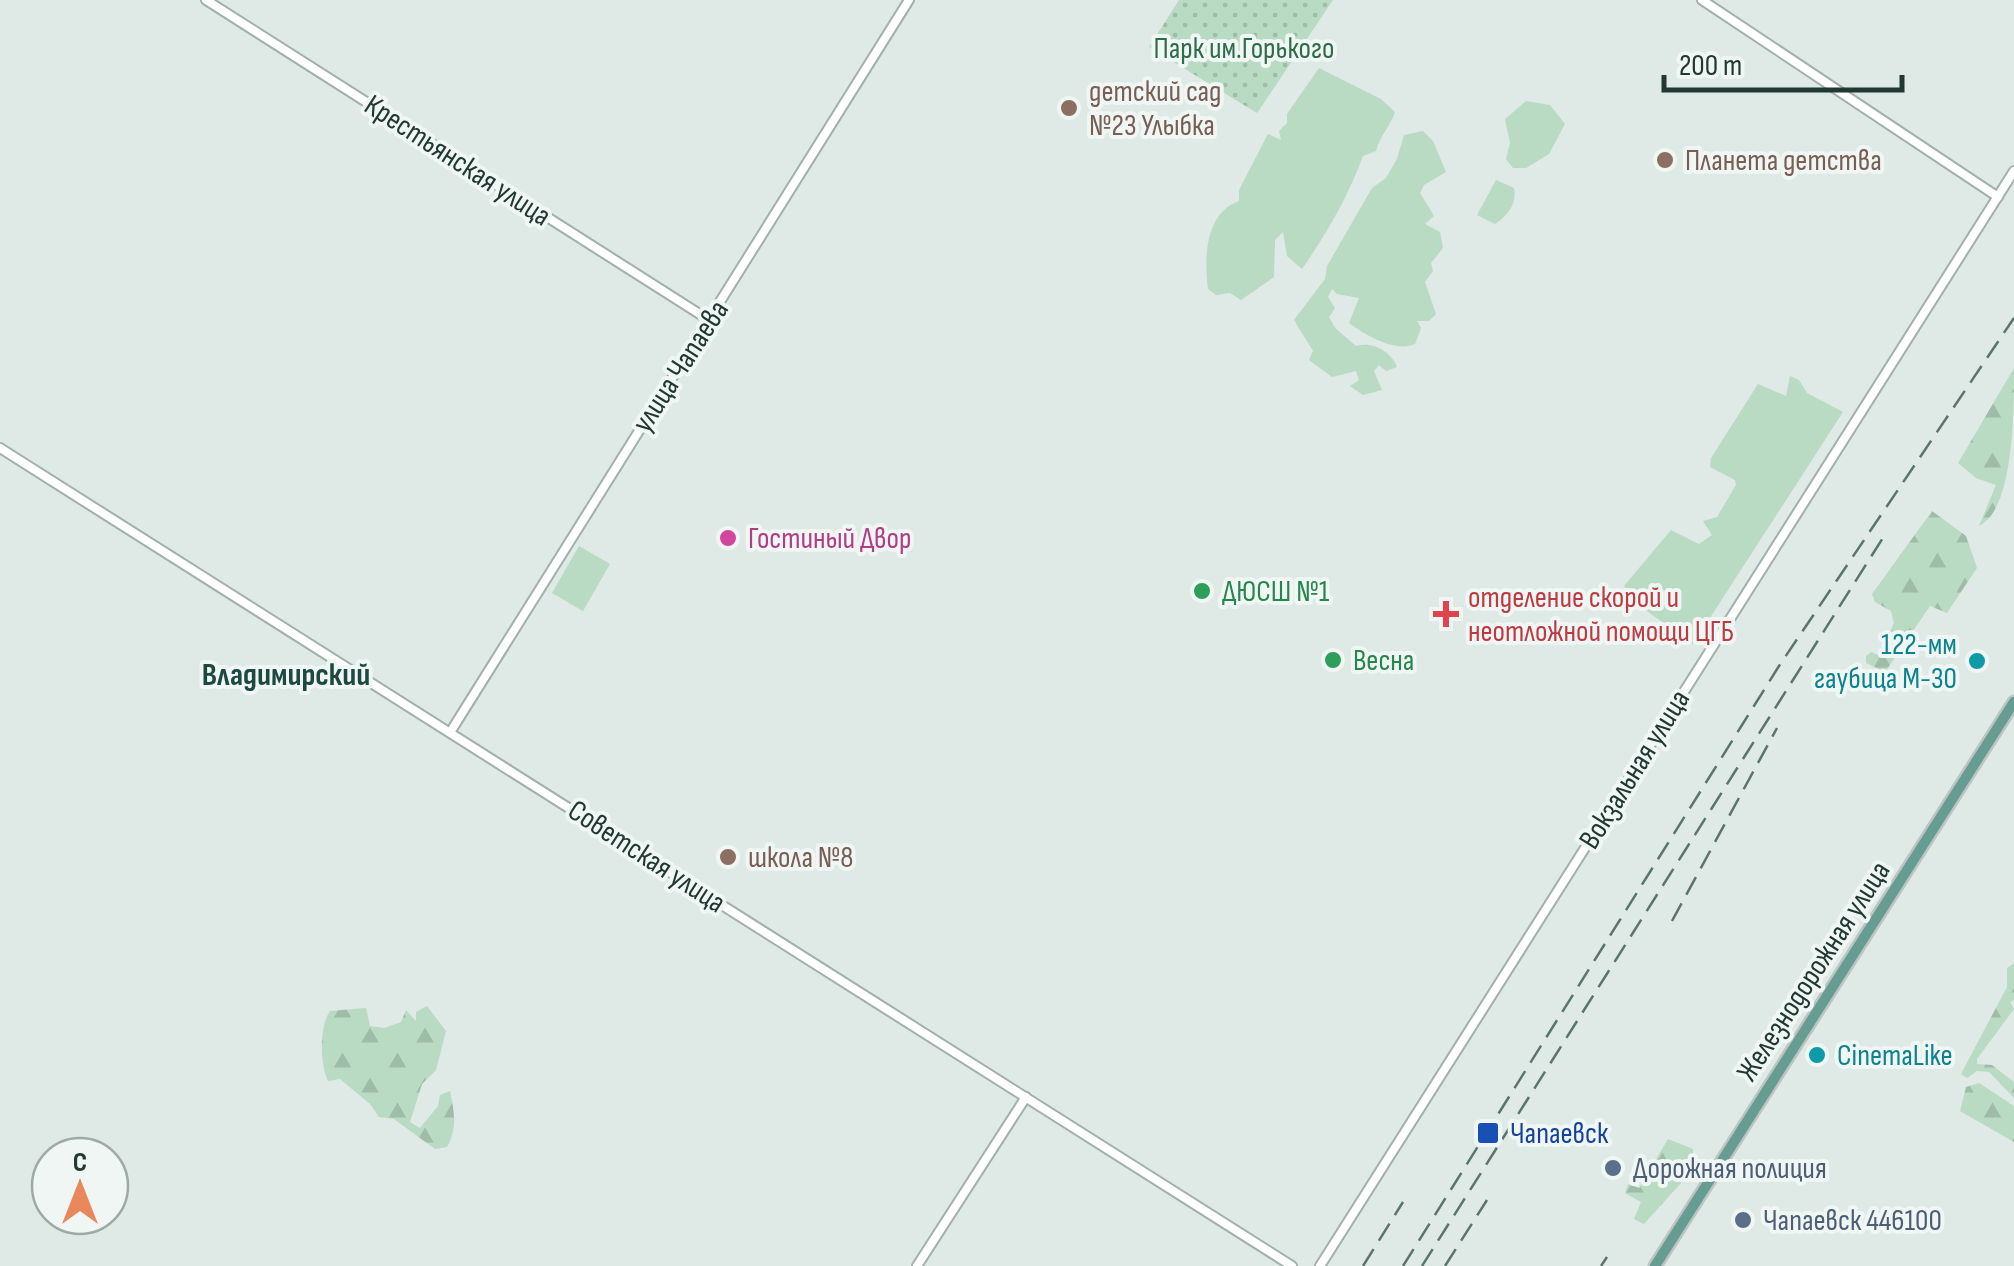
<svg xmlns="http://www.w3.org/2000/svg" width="2014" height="1266" font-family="'Sofia Sans Condensed',sans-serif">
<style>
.grass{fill:#b9dac3}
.forest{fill:url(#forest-firs)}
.park{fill:url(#park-dots)}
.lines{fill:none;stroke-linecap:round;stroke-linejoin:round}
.minor-casing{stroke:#a2b0ac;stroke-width:12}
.major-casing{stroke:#bcc3c2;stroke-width:15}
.minor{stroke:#fff;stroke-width:8}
.major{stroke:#669c92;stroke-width:10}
.rail{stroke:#5b746f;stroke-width:2.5;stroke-dasharray:20 10;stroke-linecap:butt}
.education-dot{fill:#8d6e63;stroke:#eff6f3;stroke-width:4}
.hotel-dot{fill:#d1479c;stroke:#eff6f3;stroke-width:4}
.leisure-dot{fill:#2e9e5b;stroke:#eff6f3;stroke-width:4}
.health-dot{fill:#e0444e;stroke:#eff6f3;stroke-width:4}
.culture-dot{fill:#0f9aa8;stroke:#eff6f3;stroke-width:4}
.transit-dot{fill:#1a4fb4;stroke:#eff6f3;stroke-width:4}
.service-dot{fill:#5c6f8a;stroke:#eff6f3;stroke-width:4}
.labels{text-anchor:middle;stroke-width:8;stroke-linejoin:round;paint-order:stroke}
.park-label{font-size:30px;fill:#2e6c4a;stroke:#eff6f3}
.education-label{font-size:30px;fill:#785e54;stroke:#eff6f3;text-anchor:start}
.street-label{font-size:30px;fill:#213833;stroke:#eff6f3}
.hotel-label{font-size:30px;fill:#b23c85;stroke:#eff6f3;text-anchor:start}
.leisure-label{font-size:30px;fill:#27864d;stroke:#eff6f3;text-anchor:start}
.health-label{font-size:30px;fill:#be3a42;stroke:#eff6f3;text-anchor:start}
.culture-label{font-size:30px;fill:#0d838f;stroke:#eff6f3;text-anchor:end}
.transit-label{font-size:30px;fill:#164399;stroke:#eff6f3;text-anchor:start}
.service-label{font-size:30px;fill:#4e5e75;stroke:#eff6f3;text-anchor:start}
.neighbourhood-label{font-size:32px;font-weight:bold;fill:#1e4941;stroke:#eff6f3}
</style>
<defs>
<pattern id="forest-firs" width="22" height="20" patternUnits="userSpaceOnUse" patternTransform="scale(2.5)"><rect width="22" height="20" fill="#b9dac3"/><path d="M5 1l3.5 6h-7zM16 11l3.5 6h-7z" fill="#9fbca8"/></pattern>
<pattern id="park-dots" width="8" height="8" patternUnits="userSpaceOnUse" patternTransform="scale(2.5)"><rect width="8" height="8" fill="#b9dac3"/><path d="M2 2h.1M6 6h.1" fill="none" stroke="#9fbca8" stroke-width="1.8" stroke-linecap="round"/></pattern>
</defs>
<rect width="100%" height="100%" fill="#dfe9e5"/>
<g class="grass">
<path d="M1319,68L1381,99L1395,112C1390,127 1380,135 1376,151L1363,156C1347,199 1328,231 1302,269L1287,256L1283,232L1275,240L1274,277L1241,300L1230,293L1216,295L1208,289C1204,258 1205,213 1239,201V190L1268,134L1281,140L1279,131L1287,123V114Z"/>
<polygon points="1526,101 1550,105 1565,124 1549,154 1526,168 1513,168 1506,159 1510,143 1505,119"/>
<path d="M1423,131L1433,141L1446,172L1424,185L1420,193L1434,216L1425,224L1440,232L1443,248L1431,263L1433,271L1425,282L1436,314L1429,321H1417L1421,328L1415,344C1396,353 1365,335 1349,323L1359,298L1337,294L1332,289L1328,297L1335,308L1329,317L1335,328L1356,346C1372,341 1391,351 1397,367L1386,371L1379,365L1374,371L1382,390L1363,395L1350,386L1359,380L1356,371L1332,377L1309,360L1313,351L1294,320L1325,279L1327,266L1372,188L1386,178L1397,159L1404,135Z"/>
<path d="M1496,180L1514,188C1517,204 1508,215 1495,224L1477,215Z"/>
<polygon points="1790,376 1799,380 1807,393 1843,412 1693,644 1644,609 1624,586 1671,530 1699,544 1712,535 1703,521 1717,517 1736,485 1735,480 1710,467 1711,458 1758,384 1786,396"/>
<polygon points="579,546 610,564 583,611 552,593"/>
</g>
<g class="forest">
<path d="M2014,368C2014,412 2014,509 1979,526L1996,485L1976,478L1958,463Z"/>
<polygon points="1932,511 1966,536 1977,568 1947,613 1930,606 1885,672 1866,663 1866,656 1871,652 1886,658 1884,644 1894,623 1891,611 1875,602 1872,594"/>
<polygon points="2014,963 2014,1000 2010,1002 2014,1009 1977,1059 1977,1064 1992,1065 2014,1082 2014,1098 1989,1072 1977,1071 1967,1078 1961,1074 2007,987 2007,968"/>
<path d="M427,1006L446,1031L436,1070L422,1084L410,1122L420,1128L438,1106L440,1095L450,1091C454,1111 458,1127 447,1147L435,1149L394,1119L379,1117L370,1104L340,1079L328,1081C320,1064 319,1027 330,1011L366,1008L370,1026L384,1028L401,1022L406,1010L416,1021V1012Z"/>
<polygon points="1979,1083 2014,1106 2014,1142 1960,1111 1966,1087"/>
<polygon points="1668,1139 1693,1149 1693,1155 1677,1174 1681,1183 1644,1224 1634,1219 1641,1202 1625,1193 1628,1184 1639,1188"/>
</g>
<polygon class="park" points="1179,0 1333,0 1257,113 1149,47"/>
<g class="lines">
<defs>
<g id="minor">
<polyline points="206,0 709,320"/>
<polyline points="1702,0 1998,197"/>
<polyline points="0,448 1292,1266"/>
<polyline points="451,731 909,0"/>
<polyline points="917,1266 1026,1097"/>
<polyline points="1320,1266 2014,171"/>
</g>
<polyline id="major" points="1655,1266 2014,702"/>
</defs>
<use href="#minor" class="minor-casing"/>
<use href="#major" class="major-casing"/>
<use href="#minor" class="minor"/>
<use href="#major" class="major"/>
<g class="rail">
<polyline points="1672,921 1777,728"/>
<polyline points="1363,1266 1403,1202"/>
<polyline points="1403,1266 1779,666 2014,318"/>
<polyline points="1422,1266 1886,533"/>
<polyline points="1445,1266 1487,1200"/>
<polyline points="1601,1266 1607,1257"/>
</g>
</g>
<g class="education-dot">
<circle cx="1069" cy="108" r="10"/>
<circle cx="1665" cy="160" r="10"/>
<circle cx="728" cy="857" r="10"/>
</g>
<circle class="hotel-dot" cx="728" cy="538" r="10"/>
<g class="leisure-dot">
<circle cx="1202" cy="591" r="10"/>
<circle cx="1333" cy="660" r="10"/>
</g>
<path class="health-dot" d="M1441 599h10v10h10v10h-10v10h-10v-10h-10v-10h10z"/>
<g class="culture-dot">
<circle cx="1977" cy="661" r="10"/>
<circle cx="1817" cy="1055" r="10"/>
</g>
<rect class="transit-dot" x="1476" y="1121" width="24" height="24" rx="5"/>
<g class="service-dot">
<circle cx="1613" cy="1168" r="10"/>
<circle cx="1743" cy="1220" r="10"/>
</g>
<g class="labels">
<g class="park-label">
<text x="1244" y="58">Парк им.Горького</text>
</g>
<g class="education-label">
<text x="1089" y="101">детский сад<tspan x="1089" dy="34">№23 Улыбка</tspan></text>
<text x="1685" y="170">Планета детства</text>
<text x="748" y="867">школа №8</text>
</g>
<g class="street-label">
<text transform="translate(458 160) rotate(33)" y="10">Крестьянская улица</text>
<text transform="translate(680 366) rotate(-57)" y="10">улица Чапаева</text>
<text transform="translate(1634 769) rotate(-58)" y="10">Вокзальная улица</text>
<text transform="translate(647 856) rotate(33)" y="10">Советская улица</text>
<text transform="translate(1813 971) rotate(-57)" y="10">Железнодорожная улица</text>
</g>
<g class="hotel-label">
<text x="748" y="548">Гостиный Двор</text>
</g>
<g class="leisure-label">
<text x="1222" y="601">ДЮСШ №1</text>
<text x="1353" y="670">Весна</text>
</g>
<g class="health-label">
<text x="1468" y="607">отделение скорой и<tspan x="1468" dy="34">неотложной помощи ЦГБ</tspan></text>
</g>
<g class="culture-label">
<text x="1957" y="654">122-мм<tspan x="1957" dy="34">гаубица М-30</tspan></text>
<text x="1837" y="1065" text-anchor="start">CinemaLike</text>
</g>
<g class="transit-label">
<text x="1510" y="1143">Чапаевск</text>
</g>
<g class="service-label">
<text x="1633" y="1178">Дорожная полиция</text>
<text x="1763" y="1230">Чапаевск 446100</text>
</g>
<g class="neighbourhood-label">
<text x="286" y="685">Владимирский</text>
</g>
</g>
<g transform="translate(80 1186)"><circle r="48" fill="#eff6f3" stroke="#9daaa6" stroke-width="2.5"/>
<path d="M0-8L18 38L0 25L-18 38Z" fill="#ea885d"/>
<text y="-15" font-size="28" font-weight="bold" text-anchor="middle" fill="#213833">С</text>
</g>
<path d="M1664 75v15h238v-15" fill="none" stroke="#213833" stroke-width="5"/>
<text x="1679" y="75" font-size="30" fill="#213833" stroke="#eff6f3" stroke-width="8" paint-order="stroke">200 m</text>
</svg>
